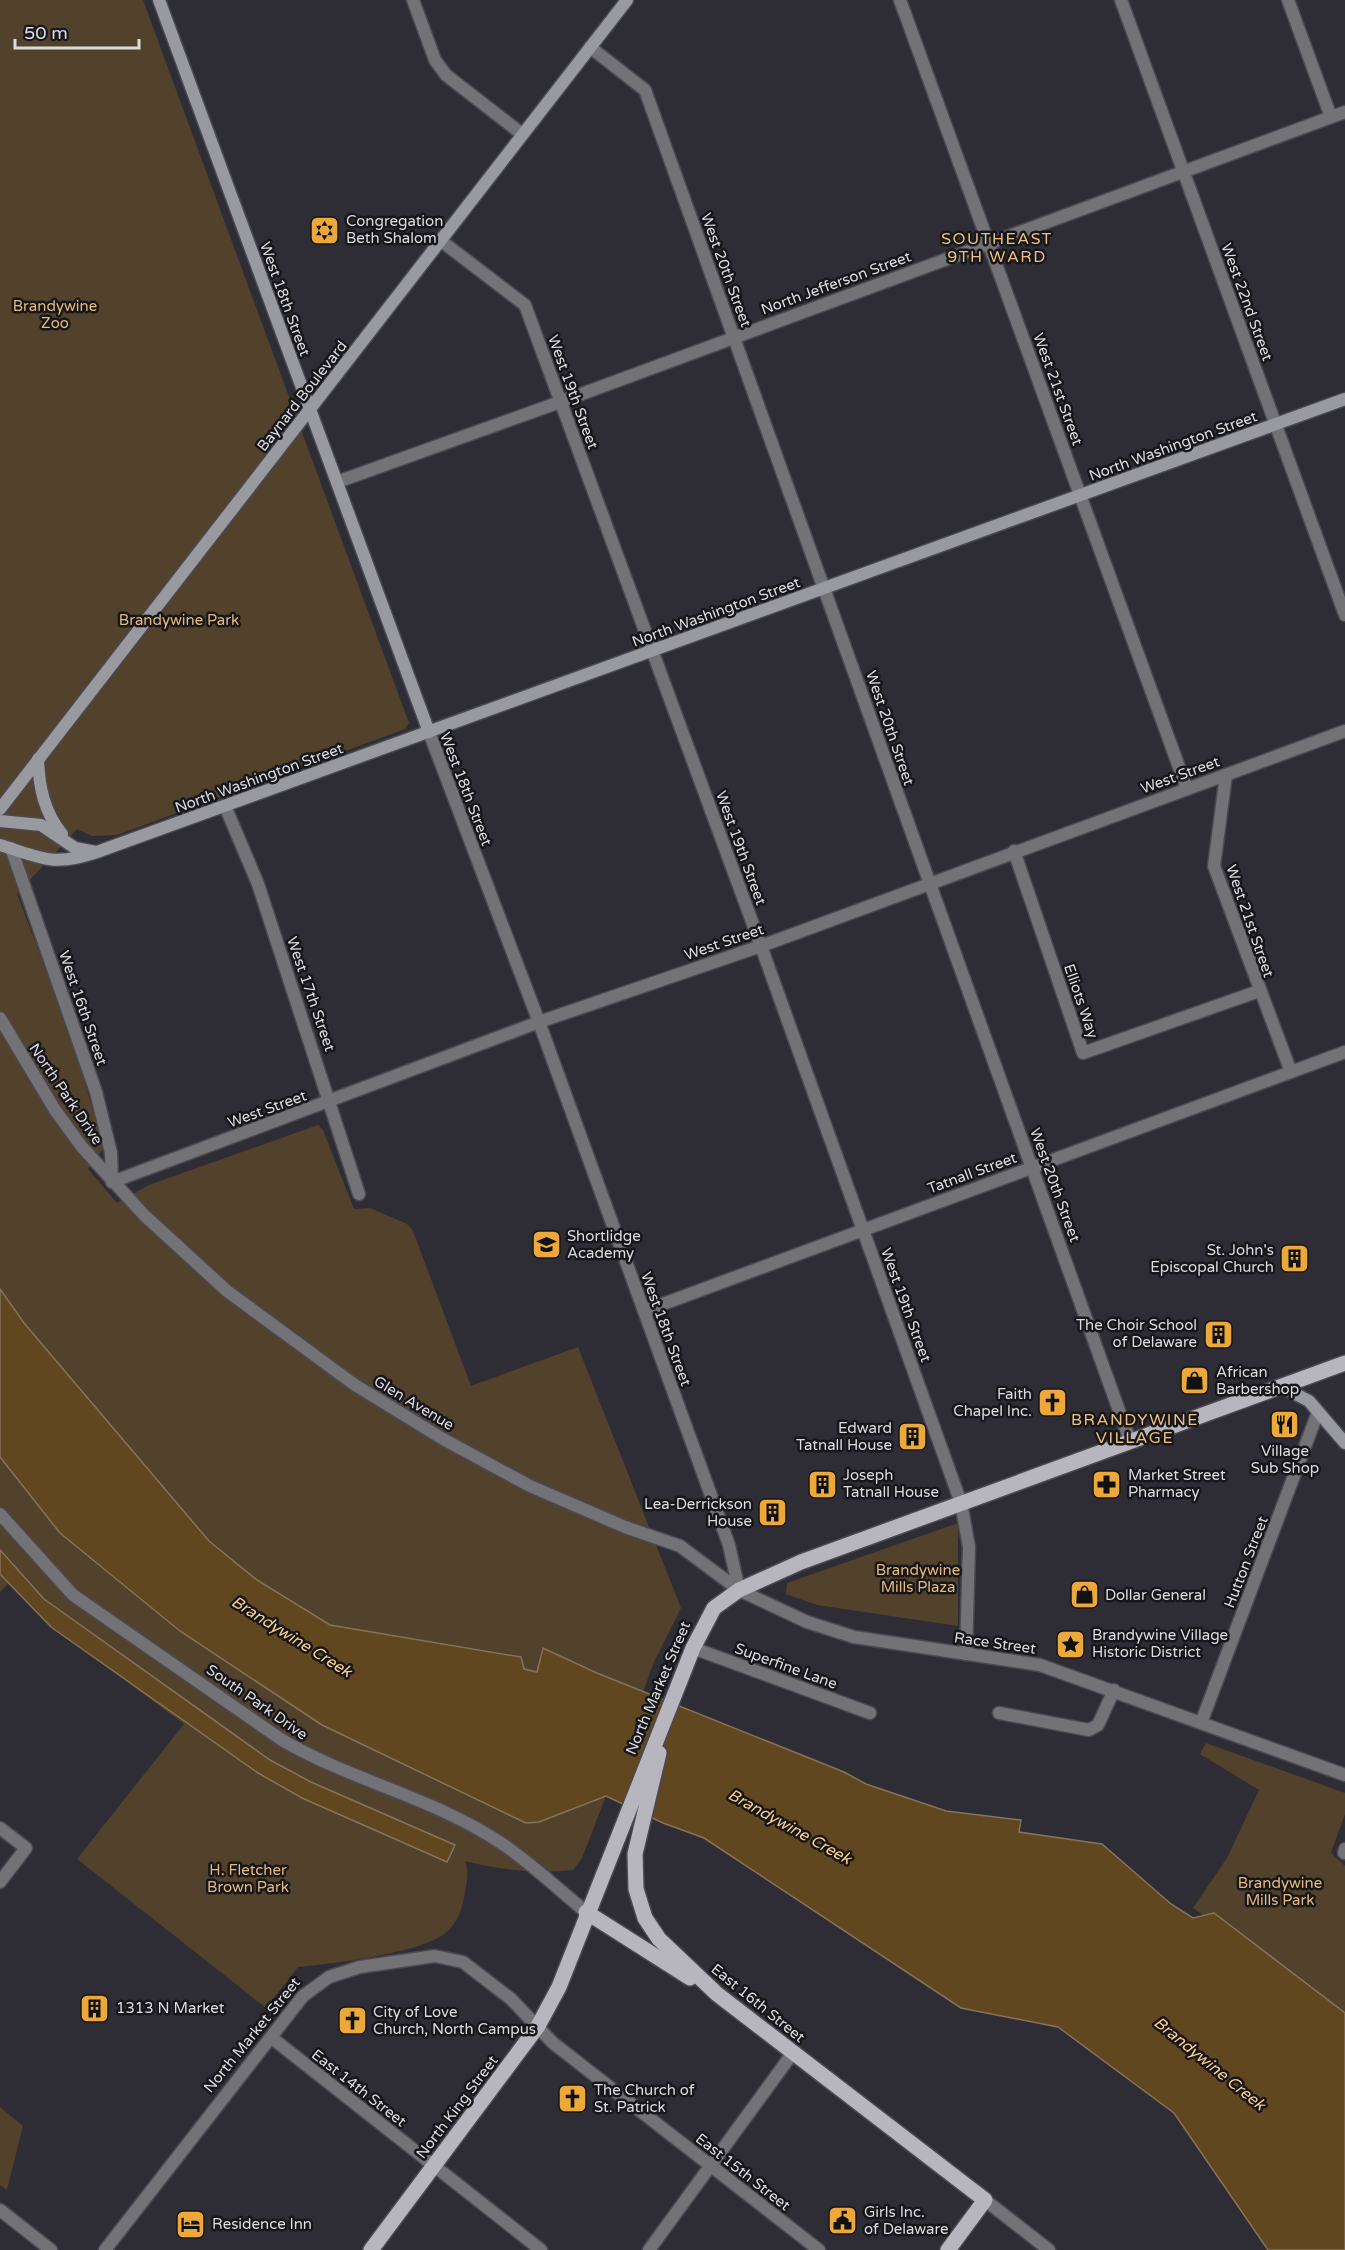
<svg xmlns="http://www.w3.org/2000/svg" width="1345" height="2250" font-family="'Varela Round',sans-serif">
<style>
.green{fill:#52422b}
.water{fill:#614720;stroke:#86735a;stroke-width:1.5}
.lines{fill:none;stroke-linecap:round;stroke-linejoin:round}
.street-casing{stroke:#4a4951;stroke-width:15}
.secondary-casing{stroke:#4a4951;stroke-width:15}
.primary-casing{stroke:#4a4951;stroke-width:18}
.street{stroke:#737277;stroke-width:12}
.secondary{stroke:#9999a0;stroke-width:12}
.primary{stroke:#b7b6bf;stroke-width:15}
.labels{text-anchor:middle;stroke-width:5;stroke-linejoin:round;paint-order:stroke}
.poi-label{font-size:15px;fill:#dbdbe0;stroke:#17161a;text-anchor:start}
.street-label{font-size:15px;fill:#dbdbe0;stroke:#17161a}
.park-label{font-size:15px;fill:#e6ba7b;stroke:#17161a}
.neighbourhood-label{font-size:16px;letter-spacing:1.5px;fill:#f0c17e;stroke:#17161a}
.water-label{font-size:16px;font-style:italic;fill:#fbce8e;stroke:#17161a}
</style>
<rect width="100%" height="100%" fill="#2e2d36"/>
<g class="green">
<path d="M0,0H143L409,723L405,729L117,835L92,836L77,829L17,894C49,978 82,1061 103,1149L88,1169L117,1203L149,1185L318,1125L323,1130L354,1209L370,1208L407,1224L413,1231L471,1386L578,1347L681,1608L653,1664L643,1692L542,1648L537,1672L524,1669L521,1656L330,1625L257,1580L209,1541L24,1323L0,1289Z"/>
<path d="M0,1457L60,1533L180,1631L322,1725L606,1796L582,1858L573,1870C536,1874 500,1870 465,1861C469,1871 467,1881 465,1892C463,1905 459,1920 449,1930C427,1953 330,1964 298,1967L266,2008L77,1859L184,1724L54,1628L8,1584L0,1592Z"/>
<polygon points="958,1523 958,1626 817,1605 786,1594 787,1583"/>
<polygon points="1206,1743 1345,1793 1345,1814 1331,1853 1345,1866 1345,2013 1193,1908 1227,1858 1259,1790 1200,1754"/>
<polygon points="0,2107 23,2126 7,2190 0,2185"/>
</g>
<g class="water">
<polygon points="0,1289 24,1323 209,1541 257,1580 330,1625 521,1657 524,1669 537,1672 543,1648 597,1673 844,1772 866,1784 946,1811 1021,1820 1019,1832 1102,1844 1171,1904 1193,1918 1214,1913 1345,2013 1345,2250 1268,2250 1174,2113 1058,2027 961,2008 704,1838 663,1823 606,1796 539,1822 526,1823 322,1725 180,1631 60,1533 0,1457"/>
<polygon points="0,1550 44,1599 270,1760 311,1782 455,1845 447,1862 302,1798 258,1773 51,1627 0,1574"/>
</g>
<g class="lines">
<defs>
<g id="street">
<polyline points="413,0 435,60 446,75 522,134"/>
<polyline points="900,0 1187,789"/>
<polyline points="1121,0 1345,615"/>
<polyline points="1288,0 1331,117"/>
<polyline points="590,47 645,90 1130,1441"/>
<polyline points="440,240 525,305 761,946 961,1503 969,1547 966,1654"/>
<polyline points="337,482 560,402 1345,112"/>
<polyline points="429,732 539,1022 729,1545 739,1590"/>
<polyline points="1226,775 1214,866 1291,1072"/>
<polyline points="225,806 258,884 359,1194"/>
<polyline points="11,848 96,1092 111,1153 112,1182"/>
<polyline points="1014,851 1083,1053 1259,991"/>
<polyline points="0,1018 55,1110 82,1147 144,1215 227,1291 355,1385 443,1439 530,1486 625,1527 680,1546 739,1590 807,1622 854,1637 1040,1665 1345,1775"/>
<polyline points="112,1182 539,1022 761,946 1345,731"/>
<polyline points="644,1311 1345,1052"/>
<path d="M0,1514L73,1595L282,1740C352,1781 434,1798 501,1843C530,1862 559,1890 586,1912"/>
<polyline points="693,1648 870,1713"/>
<polyline points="999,1713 1089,1730 1098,1725 1114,1690"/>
<polyline points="1201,1723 1318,1412"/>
<polyline points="0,1828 26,1848 0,1882"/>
<polyline points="1344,1853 1345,1849"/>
<polyline points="272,2038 541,2250"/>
<polyline points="985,2200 1049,2250"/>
<polyline points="0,2210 51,2250"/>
<polyline points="105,2250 303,1996 329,1977 360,1967 435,1956 463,1962 511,1999 553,2043 819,2250"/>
<polyline points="649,2250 792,2054"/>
</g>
<g id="secondary">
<polyline points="159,0 429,732"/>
<path d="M38,759C39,787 44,812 62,834"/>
<polyline points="0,809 627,0"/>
<polyline points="0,821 41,825 75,848 96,852"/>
<path d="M0,845C42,858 53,867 97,852L1345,399"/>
<polyline points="1280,1386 1309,1401 1345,1443"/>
</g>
<g id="primary">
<polyline points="659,1753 635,1854 636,1889 645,1918 659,1939 717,1994 985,2200 948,2250"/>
<polyline points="586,1912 690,1978"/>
<polyline points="371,2250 538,2026 559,1987 693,1648 714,1608 739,1590 801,1562 1345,1363"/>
</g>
</defs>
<use href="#street" class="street-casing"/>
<use href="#secondary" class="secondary-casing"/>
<use href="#primary" class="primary-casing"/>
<use href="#street" class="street"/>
<use href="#secondary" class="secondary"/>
<use href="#primary" class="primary"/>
</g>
<defs>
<symbol id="synagogue-square" viewBox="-11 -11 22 22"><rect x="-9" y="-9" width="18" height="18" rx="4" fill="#eca93a" stroke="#17161a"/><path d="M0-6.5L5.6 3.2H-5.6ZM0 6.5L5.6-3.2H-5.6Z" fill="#111"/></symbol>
<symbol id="school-square" viewBox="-11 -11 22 22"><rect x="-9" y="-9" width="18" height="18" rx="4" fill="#eca93a" stroke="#17161a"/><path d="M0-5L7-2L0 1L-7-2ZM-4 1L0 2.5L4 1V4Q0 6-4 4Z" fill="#111"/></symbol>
<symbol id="building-square" viewBox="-11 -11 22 22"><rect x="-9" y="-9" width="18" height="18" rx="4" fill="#eca93a" stroke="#17161a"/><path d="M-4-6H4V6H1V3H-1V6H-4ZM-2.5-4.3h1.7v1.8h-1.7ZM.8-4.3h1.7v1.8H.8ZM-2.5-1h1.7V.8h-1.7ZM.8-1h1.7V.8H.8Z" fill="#111"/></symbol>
<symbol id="shop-square" viewBox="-11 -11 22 22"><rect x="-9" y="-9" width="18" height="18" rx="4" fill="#eca93a" stroke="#17161a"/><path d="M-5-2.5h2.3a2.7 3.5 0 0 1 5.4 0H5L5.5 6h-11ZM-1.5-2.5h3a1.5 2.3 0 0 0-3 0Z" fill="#111"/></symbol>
<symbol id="church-square" viewBox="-11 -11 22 22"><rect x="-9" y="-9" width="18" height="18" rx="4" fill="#eca93a" stroke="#17161a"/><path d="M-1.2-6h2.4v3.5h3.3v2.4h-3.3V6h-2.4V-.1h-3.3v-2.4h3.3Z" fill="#111"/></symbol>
<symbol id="restaurant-square" viewBox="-11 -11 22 22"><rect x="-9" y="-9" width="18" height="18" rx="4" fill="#eca93a" stroke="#17161a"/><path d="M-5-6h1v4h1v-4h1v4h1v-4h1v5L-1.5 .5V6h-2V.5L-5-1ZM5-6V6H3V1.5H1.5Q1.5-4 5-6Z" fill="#111"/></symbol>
<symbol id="pharmacy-square" viewBox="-11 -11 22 22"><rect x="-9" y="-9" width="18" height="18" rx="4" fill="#eca93a" stroke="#17161a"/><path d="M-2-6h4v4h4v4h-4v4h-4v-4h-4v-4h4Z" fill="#111"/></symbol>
<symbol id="sight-square" viewBox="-11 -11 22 22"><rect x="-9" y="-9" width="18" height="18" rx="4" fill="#eca93a" stroke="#17161a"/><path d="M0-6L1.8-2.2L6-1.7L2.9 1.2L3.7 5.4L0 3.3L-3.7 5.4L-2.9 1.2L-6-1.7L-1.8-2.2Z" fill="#111"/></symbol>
<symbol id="civic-square" viewBox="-11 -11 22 22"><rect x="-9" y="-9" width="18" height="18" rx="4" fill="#eca93a" stroke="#17161a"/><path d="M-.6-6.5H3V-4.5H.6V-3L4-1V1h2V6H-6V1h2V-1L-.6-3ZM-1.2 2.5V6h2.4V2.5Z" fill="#111"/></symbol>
<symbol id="hotel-square" viewBox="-11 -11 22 22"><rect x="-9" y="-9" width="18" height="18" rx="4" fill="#eca93a" stroke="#17161a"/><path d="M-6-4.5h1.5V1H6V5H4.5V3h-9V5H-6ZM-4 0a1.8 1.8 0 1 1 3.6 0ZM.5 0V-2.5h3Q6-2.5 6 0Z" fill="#111"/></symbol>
</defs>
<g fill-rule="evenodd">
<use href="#synagogue-square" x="308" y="214" width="33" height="33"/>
<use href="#school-square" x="530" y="1228" width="33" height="33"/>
<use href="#building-square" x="1278" y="1242" width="33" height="33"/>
<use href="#building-square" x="1202" y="1318" width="33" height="33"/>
<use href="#shop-square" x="1178" y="1364" width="33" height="33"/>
<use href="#church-square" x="1036" y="1386" width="33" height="33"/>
<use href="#restaurant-square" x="1268" y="1408" width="33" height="33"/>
<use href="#building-square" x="896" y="1420" width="33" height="33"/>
<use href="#building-square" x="806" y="1468" width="33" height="33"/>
<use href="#pharmacy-square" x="1090" y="1468" width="33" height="33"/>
<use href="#building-square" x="756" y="1496" width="33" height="33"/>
<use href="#shop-square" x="1068" y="1578" width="33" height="33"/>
<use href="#sight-square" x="1054" y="1628" width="33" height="33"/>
<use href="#building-square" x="78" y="1992" width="33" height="33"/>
<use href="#church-square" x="336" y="2004" width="33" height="33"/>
<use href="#church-square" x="556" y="2082" width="33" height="33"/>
<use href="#civic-square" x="826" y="2204" width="33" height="33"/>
<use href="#hotel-square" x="174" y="2208" width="33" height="33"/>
</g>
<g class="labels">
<g class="poi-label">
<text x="346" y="226">Congregation<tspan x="346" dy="17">Beth Shalom</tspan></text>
<text x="567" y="1241">Shortlidge<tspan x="567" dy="17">Academy</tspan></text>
<text x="1274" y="1255" text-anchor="end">St. John's<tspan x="1274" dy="17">Episcopal Church</tspan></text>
<text x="1197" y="1330" text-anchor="end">The Choir School<tspan x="1197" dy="17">of Delaware</tspan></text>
<text x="1216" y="1377">African<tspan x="1216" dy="17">Barbershop</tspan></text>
<text x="1032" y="1399" text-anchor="end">Faith<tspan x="1032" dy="17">Chapel Inc.</tspan></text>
<text x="892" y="1433" text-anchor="end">Edward<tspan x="892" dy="17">Tatnall House</tspan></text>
<text x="1285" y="1456" text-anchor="middle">Village<tspan x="1285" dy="17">Sub Shop</tspan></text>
<text x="843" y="1480">Joseph<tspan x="843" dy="17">Tatnall House</tspan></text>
<text x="1128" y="1480">Market Street<tspan x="1128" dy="17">Pharmacy</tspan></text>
<text x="752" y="1509" text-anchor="end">Lea-Derrickson<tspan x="752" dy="17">House</tspan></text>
<text x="1105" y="1600">Dollar General</text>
<text x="1092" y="1640">Brandywine Village<tspan x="1092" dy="17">Historic District</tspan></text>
<text x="116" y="2013">1313 N Market</text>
<text x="373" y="2017">City of Love<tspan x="373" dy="17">Church, North Campus</tspan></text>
<text x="594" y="2095">The Church of<tspan x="594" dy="17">St. Patrick</tspan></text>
<text x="864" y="2217">Girls Inc.<tspan x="864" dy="17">of Delaware</tspan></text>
<text x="212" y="2229">Residence Inn</text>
</g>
<g class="street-label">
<text transform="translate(726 270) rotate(70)" y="5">West 20th Street</text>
<text transform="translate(836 283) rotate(-20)" y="5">North Jefferson Street</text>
<text transform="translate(285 299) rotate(70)" y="5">West 18th Street</text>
<text transform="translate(1247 302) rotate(70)" y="5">West 22nd Street</text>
<text transform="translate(1058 389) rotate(70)" y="5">West 21st Street</text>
<text transform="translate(573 392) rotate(70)" y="5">West 19th Street</text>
<text transform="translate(302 396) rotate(-52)" y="5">Baynard Boulevard</text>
<text transform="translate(1173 446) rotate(-20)" y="5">North Washington Street</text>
<text transform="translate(716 612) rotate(-20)" y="5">North Washington Street</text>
<text transform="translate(890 728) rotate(71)" y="5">West 20th Street</text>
<text transform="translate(1180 775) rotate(-20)" y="5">West Street</text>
<text transform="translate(259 778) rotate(-20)" y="5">North Washington Street</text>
<text transform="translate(466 789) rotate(69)" y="5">West 18th Street</text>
<text transform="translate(741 848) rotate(70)" y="5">West 19th Street</text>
<text transform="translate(1250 921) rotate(71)" y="5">West 21st Street</text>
<text transform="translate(724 942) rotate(-19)" y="5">West Street</text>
<text transform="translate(311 994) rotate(71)" y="5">West 17th Street</text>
<text transform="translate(1081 1001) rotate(71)" y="5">Elliots Way</text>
<text transform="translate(83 1008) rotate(71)" y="5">West 16th Street</text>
<text transform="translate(66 1094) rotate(56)" y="5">North Park Drive</text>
<text transform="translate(267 1109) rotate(-20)" y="5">West Street</text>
<text transform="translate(972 1173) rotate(-20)" y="5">Tatnall Street</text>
<text transform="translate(1055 1185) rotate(70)" y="5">West 20th Street</text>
<text transform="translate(906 1305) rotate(70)" y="5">West 19th Street</text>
<text transform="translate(666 1329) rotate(70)" y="5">West 18th Street</text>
<text transform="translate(414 1403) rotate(31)" y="5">Glen Avenue</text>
<text transform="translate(1246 1562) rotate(-69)" y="5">Hutton Street</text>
<text transform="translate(995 1643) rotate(8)" y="5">Race Street</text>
<text transform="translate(786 1666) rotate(20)" y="5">Superfine Lane</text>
<text transform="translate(658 1688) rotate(-67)" y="5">North Market Street</text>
<text transform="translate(257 1702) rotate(35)" y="5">South Park Drive</text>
<text transform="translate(758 2003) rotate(39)" y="5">East 16th Street</text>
<text transform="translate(252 2035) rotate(-51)" y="5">North Market Street</text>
<text transform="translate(359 2088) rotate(38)" y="5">East 14th Street</text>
<text transform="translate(457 2107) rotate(-53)" y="5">North King Street</text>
<text transform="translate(743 2172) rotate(38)" y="5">East 15th Street</text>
</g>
<g class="park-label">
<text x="55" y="311">Brandywine<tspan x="55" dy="17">Zoo</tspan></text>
<text x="179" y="625">Brandywine Park</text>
<text x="918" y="1575">Brandywine<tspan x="918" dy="17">Mills Plaza</tspan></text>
<text x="248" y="1875">H. Fletcher<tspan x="248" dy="17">Brown Park</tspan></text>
<text x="1280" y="1888">Brandywine<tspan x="1280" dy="17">Mills Park</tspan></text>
</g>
<g class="neighbourhood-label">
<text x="997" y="244">SOUTHEAST<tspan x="997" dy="18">9TH WARD</tspan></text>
<text x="1135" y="1425">BRANDYWINE<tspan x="1135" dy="18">VILLAGE</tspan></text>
</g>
<g class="water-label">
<text transform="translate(292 1636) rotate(32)" y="6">Brandywine Creek</text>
<text transform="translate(790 1826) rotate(29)" y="6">Brandywine Creek</text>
<text transform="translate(1210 2063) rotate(39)" y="6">Brandywine Creek</text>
</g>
</g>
<path d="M15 39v9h124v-9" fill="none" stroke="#dbdbe0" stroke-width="3"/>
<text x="24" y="39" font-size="18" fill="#dbdbe0" stroke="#17161a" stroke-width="4.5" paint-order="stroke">50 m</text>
</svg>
